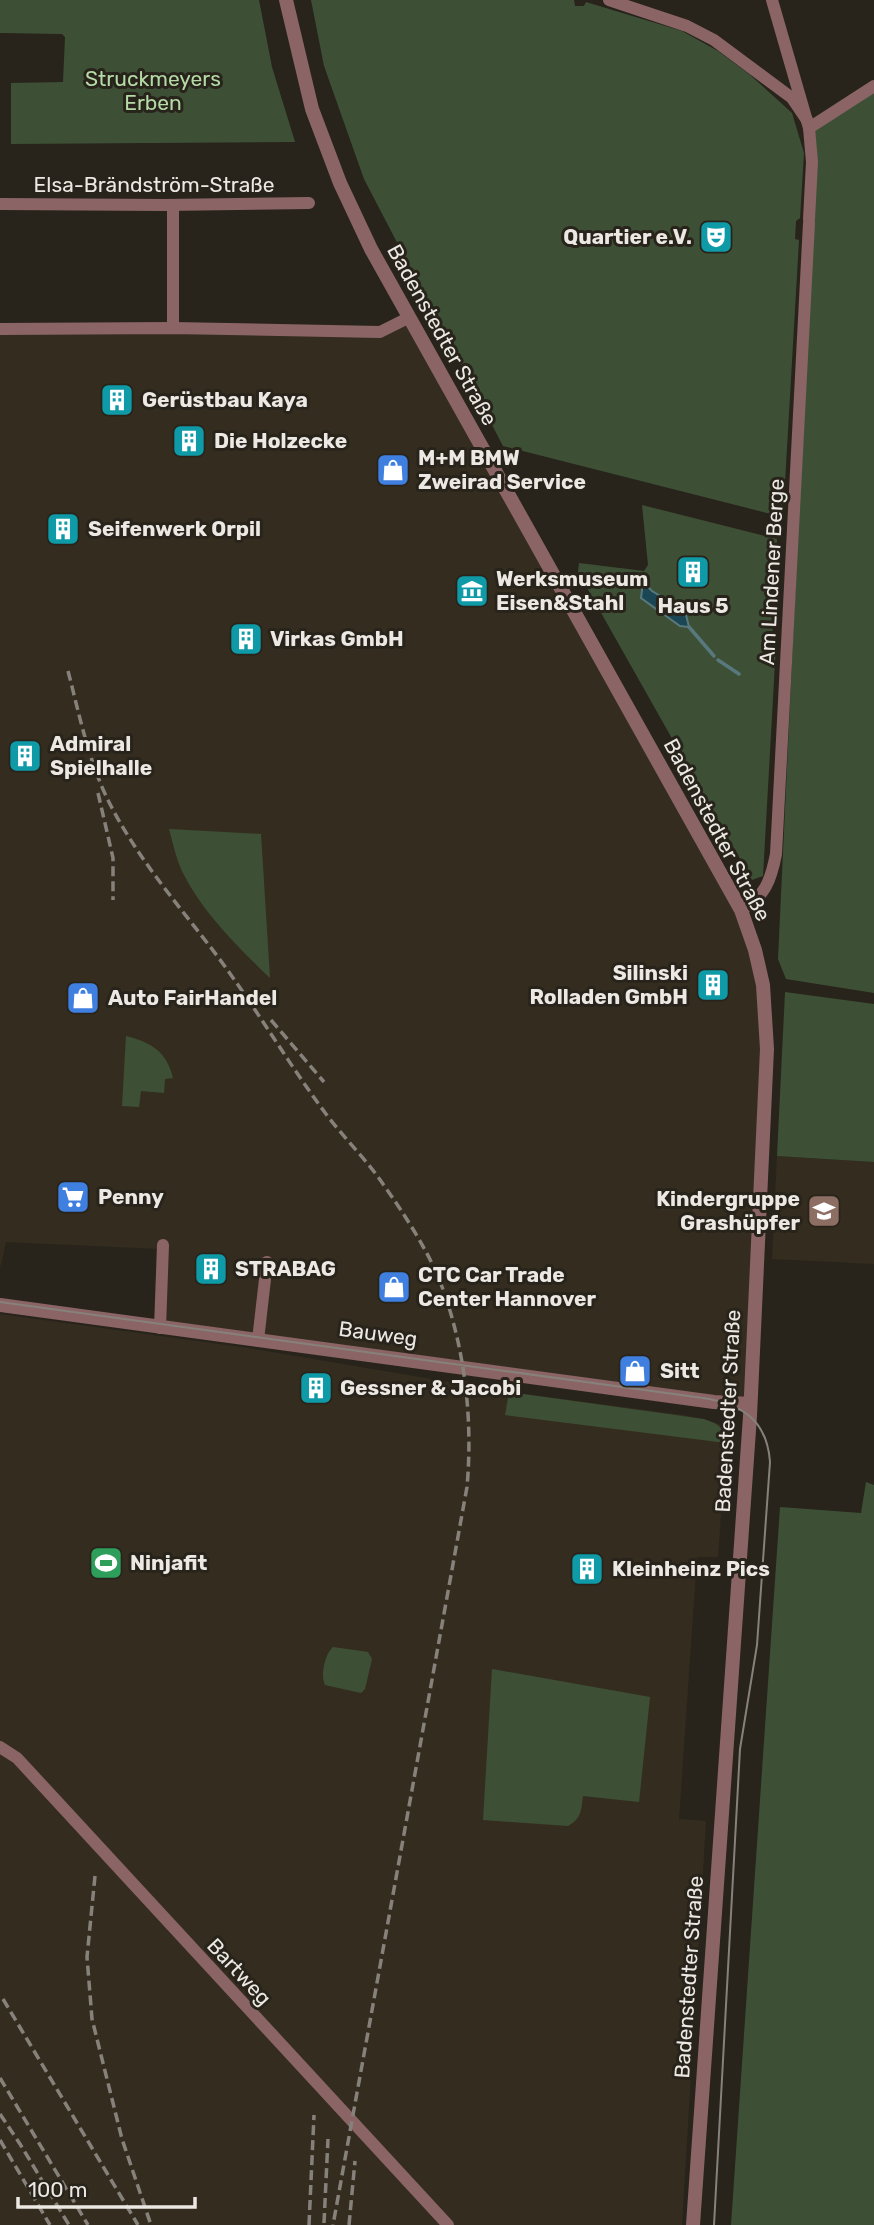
<svg xmlns="http://www.w3.org/2000/svg" width="874" height="2225" font-family="Rubik,sans-serif">
<style>
.built{fill:#342d1f}
.green{fill:#3d5036}
.water{fill:#1a4753;stroke:#59787e;stroke-width:2}
.lines{fill:none;stroke-linecap:round;stroke-linejoin:round}
.stream{stroke:#59787e;stroke-width:3.5}
.minor{stroke:#8b6466;stroke-width:12}
.tertiary{stroke:#8b6466;stroke-width:14}
.tram{stroke:#86827b;stroke-width:2}
.rail{stroke:#86827b;stroke-width:3.5;stroke-dasharray:10 5;stroke-linecap:butt}
.labels{text-anchor:middle;stroke-width:6;stroke-linejoin:round;paint-order:stroke}
.park-label{font-size:21px;fill:#b4daa5;stroke:#28241b}
.street-label{font-size:21px;fill:#ece9e4;stroke:#28241b}
.poi-label{font-size:21px;font-weight:bold;fill:#ece9e4;stroke:#28241b;text-anchor:start}
</style>
<rect width="100%" height="100%" fill="#28241b"/>
<g class="built">
<polygon points="408,318 741,910 763,985 750,1404 158,1326 161,1249 6,1242 0,1268 0,329 380,332"/>
<polygon points="777,1156 874,1162 874,1264 772,1259"/>
<polygon points="0,1314 248,1348 509,1392 684,1415 719,1424 725,1433 726,1443 718,1557 697,1557 679,1819 706,1821 682,2225 0,2225"/>
</g>
<g class="green">
<polygon points="0,0 259,0 272,67 295,142 11,144 11,83 63,82 65,37 62,34 0,33"/>
<polygon points="311,0 574,0 575,6 584,6 586,2 682,31 718,51 749,74 792,113 804,153 800,218 796,221 795,239 799,240 783,517 503,446 364,179 324,66"/>
<polygon points="874,90 874,993 786,979 778,959 813,215 813,130"/>
<polygon points="642,505 777,539 772,643 776,645 763,876 752,880 578,572 579,563 644,571 648,565"/>
<path d="M169,829L261,834L270,978C238,947 202,912 182,871C176,858 173,843 169,829Z"/>
<polygon points="785,992 874,1004 874,1162 777,1156"/>
<path d="M126,1036C151,1042 167,1052 173,1078L165,1079L164,1093L141,1091L139,1107L122,1106Z"/>
<path d="M509,1392L704,1419C718,1424 725,1427 726,1443L505,1415Z"/>
<polygon points="866,1482 874,1485 874,2225 731,2225 780,1507 861,1513"/>
<path d="M333,1647L368,1652L372,1659L365,1689L361,1693L325,1685C320,1675 325,1654 333,1647Z"/>
<path d="M492,1669L650,1697L639,1802L583,1796C581,1810 582,1818 568,1826L483,1820Z"/>
</g>
<polygon class="water" points="643,582 652,591 685,611 689,627 680,626 641,598"/>
<g class="lines">
<g class="stream">
<polyline points="689,627 714,656"/>
<polyline points="718,660 739,674"/>
</g>
<g class="minor">
<polyline points="609,0 687,26 714,40 792,98 807,120"/>
<polyline points="772,0 809,128 812,162 809,219"/>
<polyline points="809,128 874,86"/>
<polyline points="0,204 164,205 309,203"/>
<polyline points="173,205 173,328"/>
<polyline points="0,329 173,328 380,332 408,318"/>
<path d="M741,910C765,897 771,880 776,854L809,223"/>
<polyline points="160,1328 163,1245"/>
<polyline points="258,1340 267,1262"/>
<polyline points="0,1747 17,1758 448,2225"/>
</g>
<g class="tertiary">
<polyline points="286,0 312,109 340,183 371,249 741,910 755,950 763,985 767,1049 750,1416 693,2225"/>
<polyline points="0,1305 714,1402 750,1404"/>
</g>
<path class="tram" d="M0,1302L703,1398C742,1404 767,1420 770,1462L757,1645L740,1749L714,2225"/>
<g class="rail">
<path d="M68,671C80,717 89,764 111,806C140,862 181,908 218,957C256,1008 288,1063 326,1114C344,1138 366,1159 383,1184C403,1212 429,1252 441,1284C465,1348 473,1419 467,1487L333,2225"/>
<polyline points="98,793 113,858 113,900"/>
<polyline points="271,1020 324,1082"/>
<polyline points="95,1876 87,1957 92,2019 122,2139 151,2225"/>
<polyline points="3,1999 138,2225"/>
<polyline points="0,2078 88,2225"/>
<polyline points="0,2114 20,2144 69,2225"/>
<polyline points="0,2140 50,2225"/>
<polyline points="324,2223 328,2139"/>
<polyline points="309,2225 314,2115"/>
<polyline points="349,2225 355,2161"/>
</g>
</g>
<defs>
<symbol id="theatre-square" viewBox="-11 -11 22 22"><rect x="-9" y="-9" width="18" height="18" rx="4" fill="#0f9aa8" stroke="#28241b"/><path d="M-5-5.5Q0-4 5-5.5V0Q5 5 0 6Q-5 5-5 0ZM-3.3-2.5H-1v1.5H-3.3ZM1-2.5H3.3v1.5H1ZM-2.8 1Q0 5.5 2.8 1Z" fill="#fff"/></symbol>
<symbol id="building-square" viewBox="-11 -11 22 22"><rect x="-9" y="-9" width="18" height="18" rx="4" fill="#0f9aa8" stroke="#28241b"/><path d="M-4-6H4V6H1V3H-1V6H-4ZM-2.5-4.3h1.7v1.8h-1.7ZM.8-4.3h1.7v1.8H.8ZM-2.5-1h1.7V.8h-1.7ZM.8-1h1.7V.8H.8Z" fill="#fff"/></symbol>
<symbol id="shop-square" viewBox="-11 -11 22 22"><rect x="-9" y="-9" width="18" height="18" rx="4" fill="#3f7fe0" stroke="#28241b"/><path d="M-5-2.5h2.3a2.7 3.5 0 0 1 5.4 0H5L5.5 6h-11ZM-1.5-2.5h3a1.5 2.3 0 0 0-3 0Z" fill="#fff"/></symbol>
<symbol id="museum-square" viewBox="-11 -11 22 22"><rect x="-9" y="-9" width="18" height="18" rx="4" fill="#0f9aa8" stroke="#28241b"/><path d="M0-6L6-3V-2H-6V-3ZM-5-1h2V3h-2ZM-1-1h2V3h-2ZM3-1h2V3H3ZM-6 4H6V6H-6Z" fill="#fff"/></symbol>
<symbol id="supermarket-square" viewBox="-11 -11 22 22"><rect x="-9" y="-9" width="18" height="18" rx="4" fill="#3f7fe0" stroke="#28241b"/><path d="M-6-5.5h2.5l.6 2H6L4.5 2H-2.5L-4.4-4H-6ZM-1.5 3.2a1.3 1.3 0 1 0 .1 0ZM3 3.2a1.3 1.3 0 1 0 .1 0Z" fill="#fff"/></symbol>
<symbol id="school-square" viewBox="-11 -11 22 22"><rect x="-9" y="-9" width="18" height="18" rx="4" fill="#8d6e63" stroke="#28241b"/><path d="M0-5L7-2L0 1L-7-2ZM-4 1L0 2.5L4 1V4Q0 6-4 4Z" fill="#fff"/></symbol>
<symbol id="stadium-square" viewBox="-11 -11 22 22"><rect x="-9" y="-9" width="18" height="18" rx="4" fill="#2e9e5b" stroke="#28241b"/><path d="M0-5a6.5 5 0 1 0 0 10a6.5 5 0 1 0 0-10ZM-3.5-1.8h7v3.6h-7Z" fill="#fff"/></symbol>
</defs>
<g fill-rule="evenodd">
<use href="#theatre-square" x="697" y="218" width="38" height="38"/>
<use href="#building-square" x="98" y="381" width="38" height="38"/>
<use href="#building-square" x="170" y="422" width="38" height="38"/>
<use href="#shop-square" x="374" y="451" width="38" height="38"/>
<use href="#building-square" x="44" y="510" width="38" height="38"/>
<use href="#building-square" x="674" y="553" width="38" height="38"/>
<use href="#museum-square" x="453" y="572" width="38" height="38"/>
<use href="#building-square" x="227" y="620" width="38" height="38"/>
<use href="#building-square" x="6" y="737" width="38" height="38"/>
<use href="#building-square" x="694" y="966" width="38" height="38"/>
<use href="#shop-square" x="64" y="979" width="38" height="38"/>
<use href="#supermarket-square" x="54" y="1178" width="38" height="38"/>
<use href="#school-square" x="805" y="1192" width="38" height="38"/>
<use href="#building-square" x="192" y="1250" width="38" height="38"/>
<use href="#shop-square" x="375" y="1268" width="38" height="38"/>
<use href="#shop-square" x="616" y="1352" width="38" height="38"/>
<use href="#building-square" x="297" y="1369" width="38" height="38"/>
<use href="#stadium-square" x="87" y="1544" width="38" height="38"/>
<use href="#building-square" x="568" y="1550" width="38" height="38"/>
</g>
<g class="labels">
<g class="park-label">
<text x="153" y="86">Struckmeyers<tspan x="153" dy="24">Erben</tspan></text>
</g>
<g class="street-label">
<text x="154" y="192">Elsa-Brändström-Straße</text>
<text transform="translate(442 335) rotate(61)" y="7">Badenstedter Straße</text>
<text transform="translate(772 572) rotate(-87)" y="7">Am Lindener Berge</text>
<text transform="translate(717 830) rotate(62)" y="7">Badenstedter Straße</text>
<text transform="translate(378 1334) rotate(8)" y="7">Bauweg</text>
<text transform="translate(728 1411) rotate(-87)" y="7">Badenstedter Straße</text>
<text transform="translate(239 1972) rotate(47)" y="7">Bartweg</text>
<text transform="translate(689 1977) rotate(-86)" y="7">Badenstedter Straße</text>
</g>
<g class="poi-label">
<text x="692" y="244" text-anchor="end">Quartier e.V.</text>
<text x="142" y="407">Gerüstbau Kaya</text>
<text x="214" y="448">Die Holzecke</text>
<text x="418" y="465">M+M BMW<tspan x="418" dy="24">Zweirad Service</tspan></text>
<text x="88" y="536">Seifenwerk Orpil</text>
<text x="496" y="586">Werksmuseum<tspan x="496" dy="24">Eisen&amp;Stahl</tspan></text>
<text x="693" y="613" text-anchor="middle">Haus 5</text>
<text x="270" y="646">Virkas GmbH</text>
<text x="50" y="751">Admiral<tspan x="50" dy="24">Spielhalle</tspan></text>
<text x="688" y="980" text-anchor="end">Silinski<tspan x="688" dy="24">Rolladen GmbH</tspan></text>
<text x="108" y="1005">Auto FairHandel</text>
<text x="98" y="1204">Penny</text>
<text x="800" y="1206" text-anchor="end">Kindergruppe<tspan x="800" dy="24">Grashüpfer</tspan></text>
<text x="235" y="1276">STRABAG</text>
<text x="418" y="1282">CTC Car Trade<tspan x="418" dy="24">Center Hannover</tspan></text>
<text x="660" y="1378">Sitt</text>
<text x="340" y="1395">Gessner &amp; Jacobi</text>
<text x="130" y="1570">Ninjafit</text>
<text x="612" y="1576">Kleinheinz Pics</text>
</g>
</g>
<path d="M18 2197v10h177v-10" fill="none" stroke="#ece9e4" stroke-width="3.5"/>
<text x="28" y="2197" font-size="21" fill="#ece9e4" stroke="#28241b" stroke-width="5" paint-order="stroke">100 m</text>
</svg>
